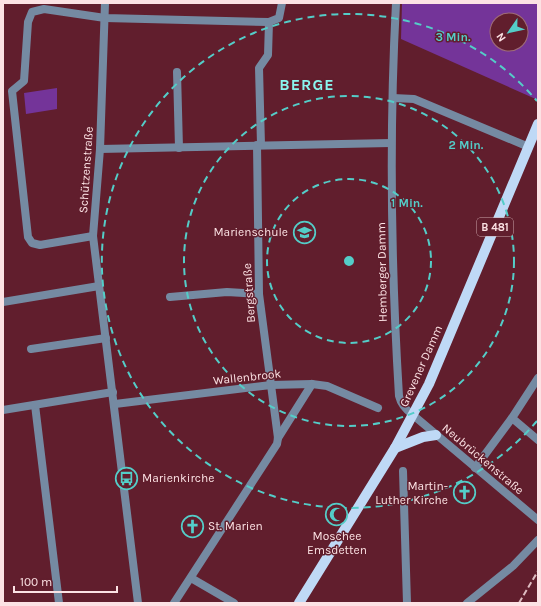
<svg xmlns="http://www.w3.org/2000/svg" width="541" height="606" font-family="Karla,sans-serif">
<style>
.green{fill:#743499;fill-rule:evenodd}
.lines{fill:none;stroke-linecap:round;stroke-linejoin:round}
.minor{stroke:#758aa2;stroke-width:8}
.tertiary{stroke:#758aa2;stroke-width:8}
.primary{stroke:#bfd9f6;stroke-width:10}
.rail{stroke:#debcc1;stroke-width:2;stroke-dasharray:6 3;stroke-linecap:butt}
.ring{fill:none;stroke:#54cdc8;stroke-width:2;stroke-dasharray:7 5}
.labels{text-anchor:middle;stroke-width:3;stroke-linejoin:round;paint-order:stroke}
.shield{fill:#611e2d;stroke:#cea7ad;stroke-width:1}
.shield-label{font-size:11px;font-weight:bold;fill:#fce2e4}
.street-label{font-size:12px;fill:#fce2e4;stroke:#611e2d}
.poi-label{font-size:12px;fill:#fce2e4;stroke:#611e2d;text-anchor:end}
.district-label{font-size:16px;font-weight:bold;letter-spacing:1px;fill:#8af5ef;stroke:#611e2d}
.centre{fill:#54cdc8;stroke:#611e2d;stroke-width:2}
.ring-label{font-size:12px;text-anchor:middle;font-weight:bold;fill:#54cdc8;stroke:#611e2d;stroke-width:3;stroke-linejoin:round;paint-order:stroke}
</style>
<rect width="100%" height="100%" fill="#611e2d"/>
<g class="green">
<path d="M402,3H538V100L401,39ZM497,20H521V44H497Z"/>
<polygon points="57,88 57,109 26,114 24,93"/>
</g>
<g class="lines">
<g class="minor">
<polyline points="105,3 100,149 93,236 138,603"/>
<path d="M396,3C389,134 391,265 399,396C401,405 406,410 413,415"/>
<polyline points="177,72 179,148"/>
<polyline points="393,98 414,99 529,147"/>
<polyline points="261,145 259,68 268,55 269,22"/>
<polyline points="100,149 391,143"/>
<polyline points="93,236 40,245 32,243 28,237 12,91 24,81 28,22 32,12 44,9 105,18 269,22 279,18 282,3"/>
<polyline points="170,297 227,292 259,294"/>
<polyline points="3,302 99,286"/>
<polyline points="31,349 106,338"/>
<polyline points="115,404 271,385 312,384 327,386 378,408"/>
<polyline points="35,405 59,603"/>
<polyline points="3,410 113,392"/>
<polyline points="512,418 538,440"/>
<polyline points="278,438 312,384"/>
<polyline points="475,468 512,418 538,378"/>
<polyline points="403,471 407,603"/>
<polyline points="191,578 234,603"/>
<polyline points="174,603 277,444 278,438 259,294 257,145"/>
<polyline points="467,603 513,566 538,540"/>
</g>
<polyline class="tertiary" points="413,415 538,520"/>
<g class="primary">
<polyline points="395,448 423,437 436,435"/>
<polyline points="299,603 395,448 429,384 538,124"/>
</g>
<polyline class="rail" points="519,603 538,571"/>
</g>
<g class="ring">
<circle cx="349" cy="261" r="82"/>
<circle cx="349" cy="261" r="165"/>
<path d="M537 421A247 247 0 1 1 537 101"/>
</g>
<defs>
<symbol id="school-ring" viewBox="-11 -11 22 22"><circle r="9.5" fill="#611e2d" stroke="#54cdc8" stroke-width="1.5"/><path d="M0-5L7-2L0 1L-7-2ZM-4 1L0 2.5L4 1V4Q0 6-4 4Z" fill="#54cdc8"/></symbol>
<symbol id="bus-ring" viewBox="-11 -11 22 22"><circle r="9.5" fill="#611e2d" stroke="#54cdc8" stroke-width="1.5"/><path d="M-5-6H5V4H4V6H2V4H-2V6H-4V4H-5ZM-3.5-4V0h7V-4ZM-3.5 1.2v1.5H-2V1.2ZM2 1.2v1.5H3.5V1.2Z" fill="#54cdc8"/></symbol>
<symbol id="church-ring" viewBox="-11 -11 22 22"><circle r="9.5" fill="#611e2d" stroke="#54cdc8" stroke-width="1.5"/><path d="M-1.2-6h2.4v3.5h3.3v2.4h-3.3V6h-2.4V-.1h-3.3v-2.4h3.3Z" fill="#54cdc8"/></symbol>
<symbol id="mosque-ring" viewBox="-11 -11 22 22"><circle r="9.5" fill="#611e2d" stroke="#54cdc8" stroke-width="1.5"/><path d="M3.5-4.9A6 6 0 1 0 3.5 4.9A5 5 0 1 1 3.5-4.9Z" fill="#54cdc8"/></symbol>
</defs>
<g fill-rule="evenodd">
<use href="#school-ring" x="292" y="220" width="25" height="25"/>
<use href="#bus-ring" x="114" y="466" width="25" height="25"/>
<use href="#church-ring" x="452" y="480" width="25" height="25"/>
<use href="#mosque-ring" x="324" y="502" width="25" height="25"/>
<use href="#church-ring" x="180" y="514" width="25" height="25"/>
</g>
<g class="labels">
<rect class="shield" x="477" y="218" width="36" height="18" rx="3"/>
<g class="shield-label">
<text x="495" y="231">B 481</text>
</g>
<g class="street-label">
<text transform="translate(86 170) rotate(-86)" y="4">Schützenstraße</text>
<text transform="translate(382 272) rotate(-91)" y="4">Hemberger Damm</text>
<text transform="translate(249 293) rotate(-94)" y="4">Bergstraße</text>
<text transform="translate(421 366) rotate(-66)" y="4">Grevener Damm</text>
<text transform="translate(247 377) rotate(-6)" y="4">Wallenbrook</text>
<text transform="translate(483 459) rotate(40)" y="4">Neubrückenstraße</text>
</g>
<g class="poi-label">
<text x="288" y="236">Marienschule</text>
<text x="142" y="482" text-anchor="start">Marienkirche</text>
<text x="448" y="490">Martin-<tspan x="448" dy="14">Luther Kirche</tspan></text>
<text x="208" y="530" text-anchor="start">St. Marien</text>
<text x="337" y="540" text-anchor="middle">Moschee<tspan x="337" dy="14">Emsdetten</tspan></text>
</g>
<g class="district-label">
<text x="307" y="90">BERGE</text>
</g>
</g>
<circle cx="349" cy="261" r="6" class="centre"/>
<g class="ring-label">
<text x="453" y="41">3 Min.</text>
<text x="466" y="149">2 Min.</text>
<text x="407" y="207">1 Min.</text>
</g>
<rect width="541" height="606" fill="none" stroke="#fce2e4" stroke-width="8"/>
<g transform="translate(509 32) rotate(236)"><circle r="19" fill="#611e2d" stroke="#9f6c76"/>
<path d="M0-3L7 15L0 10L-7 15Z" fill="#54cdc8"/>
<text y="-6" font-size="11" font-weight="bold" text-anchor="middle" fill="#fce2e4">N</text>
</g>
<path d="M14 586v6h103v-6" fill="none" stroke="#fce2e4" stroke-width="2"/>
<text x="20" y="586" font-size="12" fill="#fce2e4" stroke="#611e2d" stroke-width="3" paint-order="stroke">100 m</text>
</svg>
